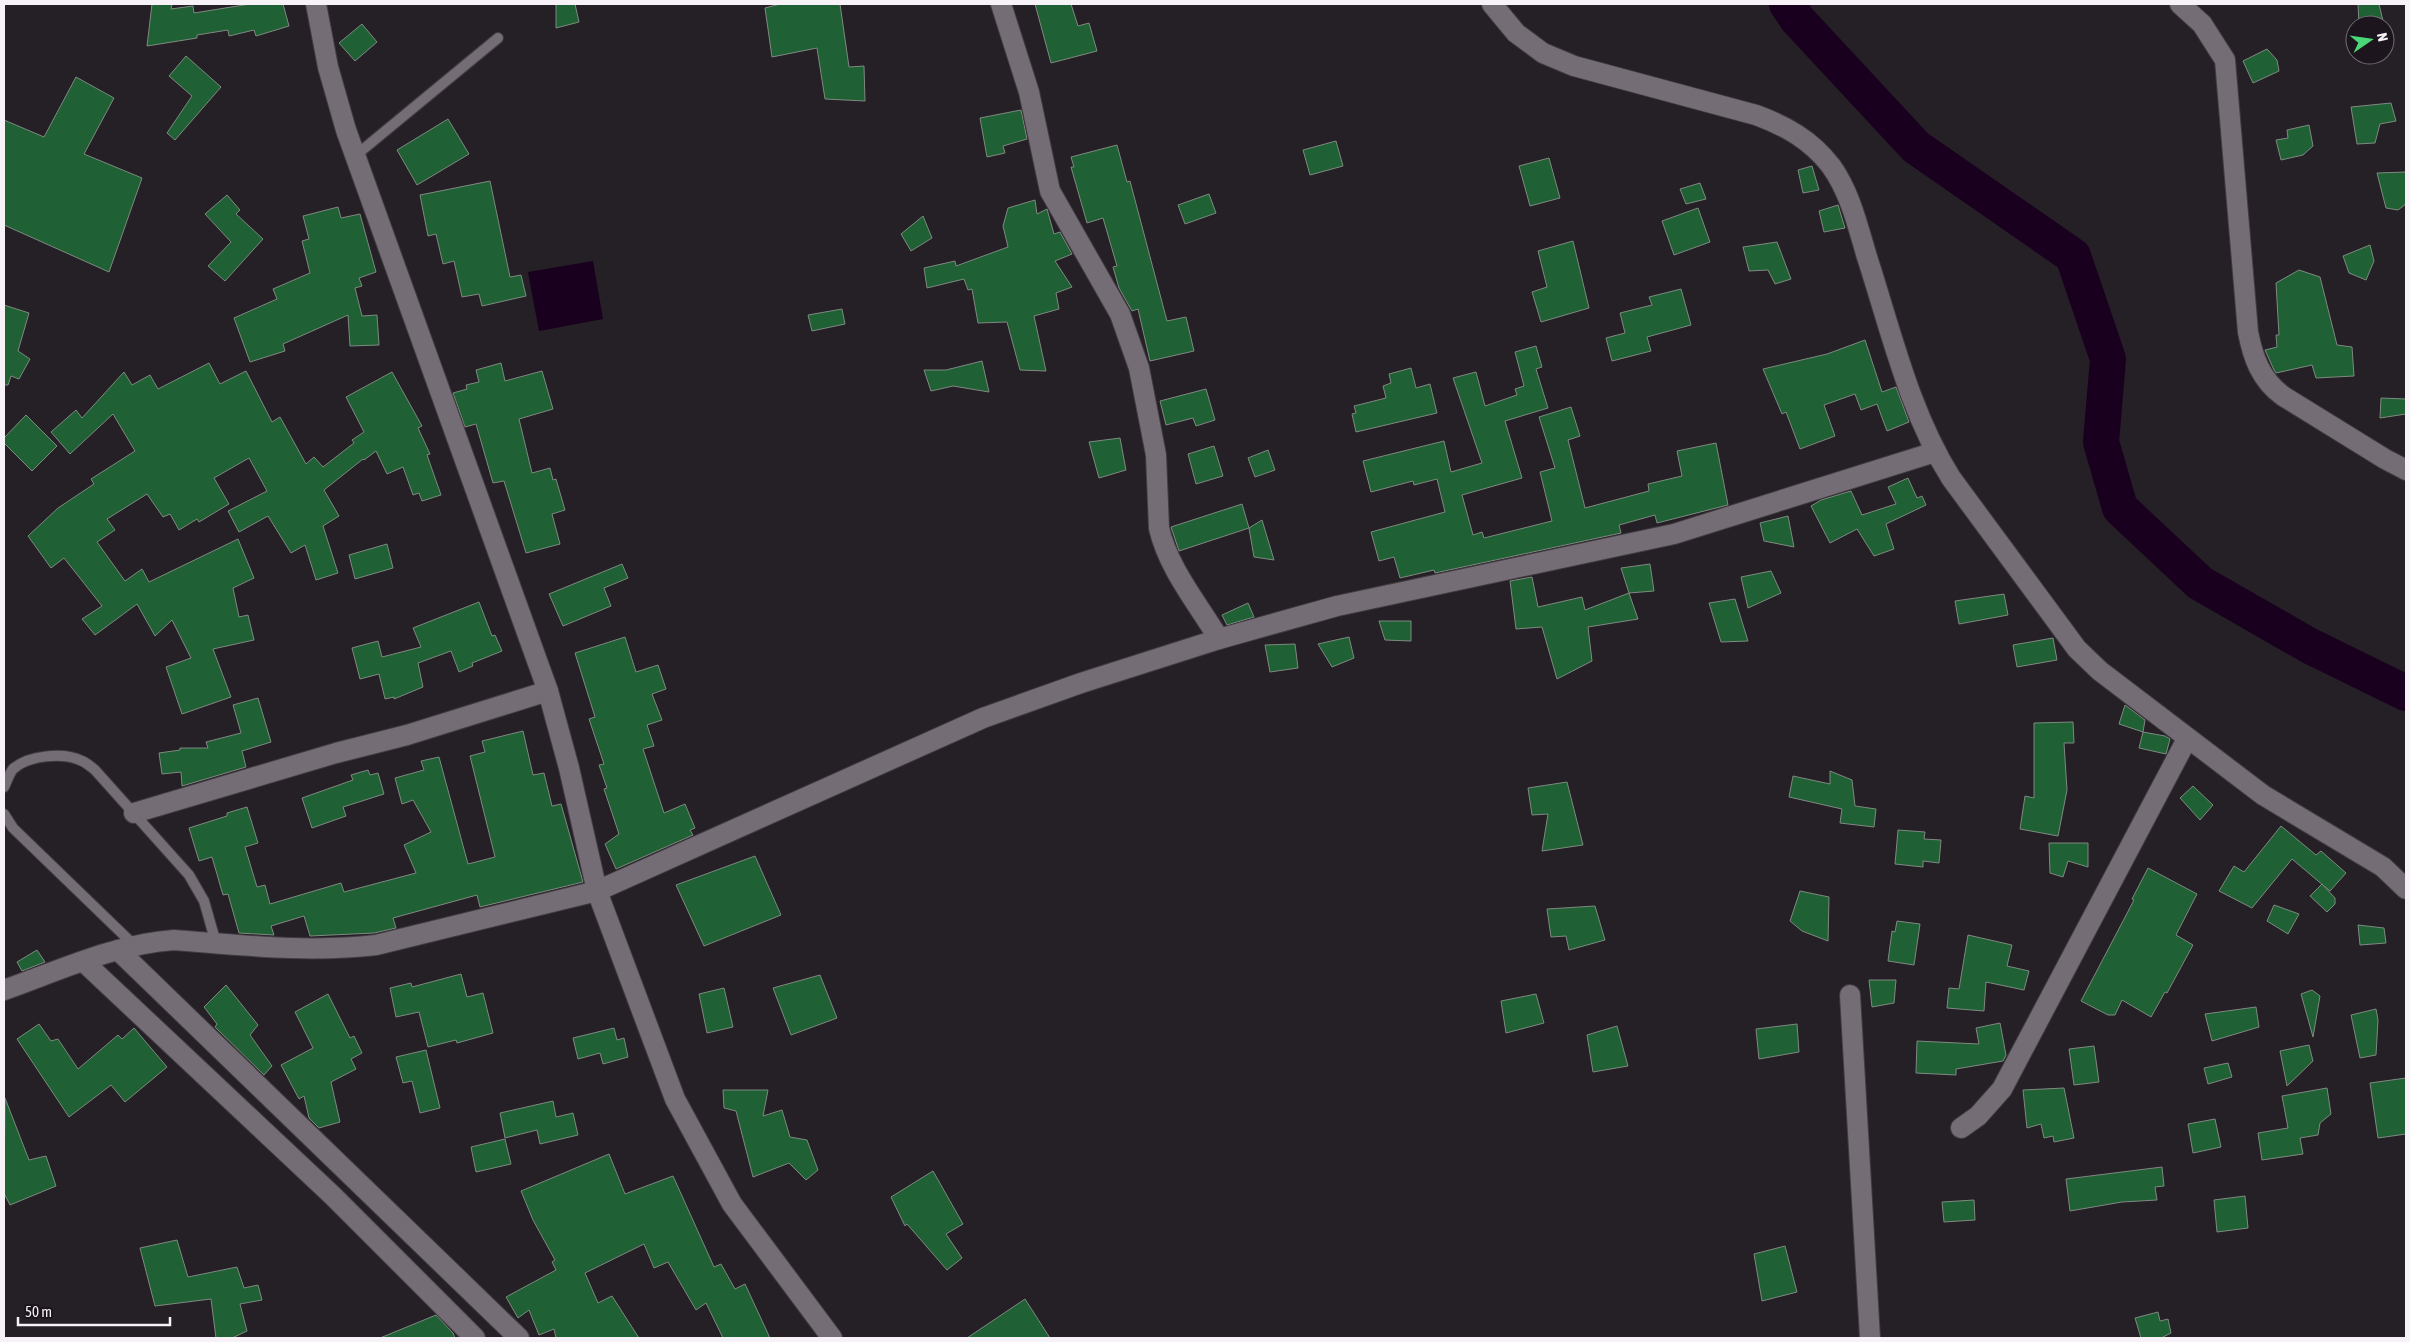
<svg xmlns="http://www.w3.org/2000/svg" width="2410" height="1342" font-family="'Asap Condensed',sans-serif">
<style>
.water{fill:#19001e}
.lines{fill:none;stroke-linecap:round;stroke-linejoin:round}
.river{stroke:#19001e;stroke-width:36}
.building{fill:#1f6134;stroke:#7f8981}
.service-casing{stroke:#413c42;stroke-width:12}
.minor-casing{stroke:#413c42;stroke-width:22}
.service{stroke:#756d76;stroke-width:10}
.minor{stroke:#756d76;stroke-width:20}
</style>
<rect width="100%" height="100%" fill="#251f26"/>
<polygon class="water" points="593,261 603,319 539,331 528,272"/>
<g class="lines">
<polyline class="river" points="1787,4 1797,19 1916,147 2073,256 2108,359 2101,442 2120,508 2200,583 2310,646 2406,693"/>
</g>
<g class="building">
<polygon points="152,4 172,4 171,9 193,6 194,13 250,4 283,4 289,26 256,36 254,30 229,36 228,30 197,35 197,38 147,46"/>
<polygon points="556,4 575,4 579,22 556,28"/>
<polygon points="780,4 840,4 849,67 864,66 865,101 825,99 817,48 772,57 765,8"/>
<polygon points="1035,4 1071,4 1078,26 1089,23 1097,51 1051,63"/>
<polygon points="2358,4 2379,4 2383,21 2375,25 2359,25"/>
<polygon points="362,24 377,42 355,61 339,43"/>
<polygon points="2267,49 2277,60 2279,71 2253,83 2243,61"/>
<polygon points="186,56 221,87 175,140 167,133 192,96 169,76"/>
<polygon points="76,77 114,98 84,154 142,178 109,272 4,225 4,120 44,137"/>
<polygon points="2391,103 2396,121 2380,124 2375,143 2357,144 2351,107"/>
<polygon points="1021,110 1027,139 1003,146 1005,153 987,157 980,118"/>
<polygon points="448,119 469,154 417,185 397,150"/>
<polygon points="2309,125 2313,146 2303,155 2281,160 2276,140 2288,138 2287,130"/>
<polygon points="1336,141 1343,166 1310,175 1303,150"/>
<polygon points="1117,145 1127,182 1130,181 1167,321 1186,317 1194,351 1150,361 1138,309 1132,311 1119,288 1113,267 1117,266 1103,218 1087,223 1071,167 1074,167 1071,157"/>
<polygon points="1549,158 1560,198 1530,206 1519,166"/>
<polygon points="1812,166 1819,190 1803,193 1798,170"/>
<polygon points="2406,172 2406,204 2398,210 2386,208 2377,173"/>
<polygon points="490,181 510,277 521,275 526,296 482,306 479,294 462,297 454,261 443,264 436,234 428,236 420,195"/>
<polygon points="1700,183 1706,199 1686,204 1680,189"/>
<polygon points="1209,194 1216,213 1185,224 1178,205"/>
<polygon points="227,195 240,210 236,214 263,239 225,281 208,266 231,242 205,214"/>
<polygon points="1035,200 1037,214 1047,209 1054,234 1060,232 1072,254 1055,261 1072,287 1056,293 1059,309 1034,316 1046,371 1020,370 1007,322 978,323 972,289 968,290 964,279 927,288 924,268 955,261 956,266 1008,247 1003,226 1008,208"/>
<polygon points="1838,205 1845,228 1824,232 1819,211"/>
<polygon points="338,207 341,218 360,214 376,272 359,278 362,286 355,288 362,316 377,315 379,345 350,346 348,315 283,344 285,351 250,362 234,318 277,299 273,289 310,273 302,241 309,239 303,216"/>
<polygon points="1698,208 1710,242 1674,255 1662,221"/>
<polygon points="923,216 932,238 911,251 901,234"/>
<polygon points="1573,241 1589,308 1541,322 1532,292 1547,287 1538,251"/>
<polygon points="1777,242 1791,279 1775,284 1768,270 1749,271 1743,247"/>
<polygon points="2370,245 2374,261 2366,280 2349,273 2343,256"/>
<polygon points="2299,270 2320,277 2337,345 2352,347 2354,376 2316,378 2312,365 2276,373 2274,370 2265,350 2277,347 2276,335 2279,335 2276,283"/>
<polygon points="1681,289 1691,325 1647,337 1651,351 1612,361 1606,338 1625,333 1620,313 1652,305 1649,297"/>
<polygon points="4,305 29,313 18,351 30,359 19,379 11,376 8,385 4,385"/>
<polygon points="842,309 845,324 812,331 808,315"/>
<polygon points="1865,340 1882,392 1896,387 1909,422 1887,431 1877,404 1861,410 1855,394 1824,405 1835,436 1800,449 1786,412 1782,414 1763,369 1827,354"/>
<polygon points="1536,346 1542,367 1536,369 1548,408 1505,421 1522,478 1462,495 1473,535 1482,532 1484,538 1552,521 1540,472 1555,468 1539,417 1571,407 1580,436 1568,440 1585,508 1649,491 1648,484 1682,476 1677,451 1716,443 1728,505 1657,523 1655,515 1619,525 1621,533 1435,573 1434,570 1400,578 1394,557 1379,561 1371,532 1445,512 1437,479 1414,485 1413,481 1371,492 1363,461 1444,441 1451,472 1482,463 1453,378 1476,372 1485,406 1517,395 1515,389 1524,386 1515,352"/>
<polygon points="982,361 989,392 953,386 931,391 924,370 946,370"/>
<polygon points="209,363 220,384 246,371 272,422 280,417 306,464 314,457 323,467 354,443 352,440 364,432 346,397 392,372 422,426 418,428 430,454 427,455 441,495 422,501 419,493 413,495 403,467 387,474 376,451 364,460 363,459 324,490 339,516 323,526 338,573 316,580 305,545 291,553 268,516 239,532 228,511 267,491 249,458 214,478 229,504 199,522 197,519 179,530 170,514 163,517 147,494 107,519 115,530 97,542 125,581 142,569 149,582 238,539 254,578 233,588 239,617 248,615 254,640 213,649 231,697 182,714 166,667 191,658 172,620 155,636 137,604 95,635 82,619 102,606 64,558 51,568 28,536 58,508 94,484 91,479 135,451 113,414 70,454 51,432 76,410 82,418 124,372 132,385 150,375 158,389"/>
<polygon points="501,363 505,381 542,371 553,409 519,419 532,473 550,468 553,480 556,479 565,510 552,514 560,544 526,553 504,481 493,483 476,424 465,427 453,393 467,389 466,385 479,382 476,370"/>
<polygon points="1411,368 1416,388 1430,384 1437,413 1356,432 1352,414 1356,413 1354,406 1386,398 1383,386 1391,383 1389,374"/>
<polygon points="1206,389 1215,420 1196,426 1193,418 1166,425 1160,401"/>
<polygon points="2381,398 2406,399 2406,414 2380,418"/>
<polygon points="26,415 57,446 32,471 4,443 4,438"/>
<polygon points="1120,438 1126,470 1099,478 1089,442"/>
<polygon points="1214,446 1223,476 1196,484 1188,454"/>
<polygon points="1268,450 1275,470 1255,477 1248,458"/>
<polygon points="1908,478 1917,498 1922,496 1926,505 1886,524 1894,549 1874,556 1857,529 1830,543 1811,506 1821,500 1851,491 1862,515 1896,504 1888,487"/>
<polygon points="1242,504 1249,528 1179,551 1171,527"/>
<polygon points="1788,516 1794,547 1764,541 1760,523"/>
<polygon points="1262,520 1274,560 1254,557 1249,528"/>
<polygon points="387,544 393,568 355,579 349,555"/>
<polygon points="622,564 628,578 604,588 611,606 563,626 549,594"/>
<polygon points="1650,564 1654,591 1629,593 1621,568"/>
<polygon points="1771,571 1781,593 1748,608 1741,577"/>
<polygon points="1532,577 1538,607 1582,597 1585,610 1629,593 1638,619 1588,627 1592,661 1557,679 1542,627 1516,629 1510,581"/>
<polygon points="2004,594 2008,615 1959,624 1955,601"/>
<polygon points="1735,599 1748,641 1721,642 1709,603"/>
<polygon points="479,602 492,636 495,635 502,651 472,663 473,666 459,672 451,651 418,663 423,687 394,699 394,697 385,699 379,674 360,679 352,648 378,641 382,657 421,647 413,628"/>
<polygon points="1248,603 1254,617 1227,625 1222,615"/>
<polygon points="1379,621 1411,621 1411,641 1385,640"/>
<polygon points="625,637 636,672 658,665 666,689 652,694 662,720 647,725 654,746 643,749 664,813 685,804 695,828 690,830 693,835 616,869 605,844 619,834 604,789 607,788 599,765 604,764 589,719 595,717 575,653"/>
<polygon points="1349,637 1354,658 1332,667 1318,644"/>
<polygon points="2053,638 2057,660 2017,667 2013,645"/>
<polygon points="1295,644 1298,668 1270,672 1265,645"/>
<polygon points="258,698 271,742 242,751 246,767 182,786 181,772 162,774 159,753 180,750 180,748 208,748 206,742 241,733 233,705"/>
<polygon points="2125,705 2145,720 2143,732 2119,724"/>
<polygon points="2073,722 2074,743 2064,743 2067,790 2058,836 2020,829 2025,796 2034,798 2034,723"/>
<polygon points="523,731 533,775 544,773 552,806 561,804 583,882 480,907 477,895 393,918 396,928 374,933 310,936 304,916 271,926 274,935 239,933 228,894 223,895 212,857 199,861 189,828 227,816 227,813 247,807 258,843 245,847 257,887 265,885 270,904 341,883 344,892 416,873 404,845 431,832 413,800 402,804 395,778 424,770 421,761 439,757 468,864 495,857 470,756 485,752 482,741"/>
<polygon points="2143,732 2165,736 2170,739 2166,754 2139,748"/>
<polygon points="368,770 370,775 378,773 384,794 343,807 346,816 312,828 302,798 353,780 351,775"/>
<polygon points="1830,771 1852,780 1855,806 1876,809 1874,827 1840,823 1842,809 1789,797 1793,776 1830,784"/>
<polygon points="1567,782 1583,845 1542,851 1548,814 1532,815 1528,788"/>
<polygon points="2193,786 2213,805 2200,820 2180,798"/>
<polygon points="2281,826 2316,855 2321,851 2346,873 2330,891 2292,859 2252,908 2219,891 2234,866 2244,872"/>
<polygon points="1898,830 1925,832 1924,839 1941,840 1939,863 1923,861 1923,867 1895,864"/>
<polygon points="2049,843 2088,843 2088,867 2068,861 2063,877 2050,873"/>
<polygon points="755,856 781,915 704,946 676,885"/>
<polygon points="2148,868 2197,894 2176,935 2193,945 2167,993 2165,992 2151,1017 2122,1000 2115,1015 2108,1015 2081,1001 2134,900 2132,899"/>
<polygon points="2322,884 2335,898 2335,904 2327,912 2310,896"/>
<polygon points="1800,891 1829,897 1828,941 1802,931 1790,921"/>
<polygon points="2274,905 2299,914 2288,934 2267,921"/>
<polygon points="1595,906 1605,940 1569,950 1566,936 1551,937 1547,909"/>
<polygon points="1897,921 1920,924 1914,965 1888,961 1892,931 1895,932"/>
<polygon points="2358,925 2384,928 2386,943 2360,945"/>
<polygon points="1968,935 2012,945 2007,966 2029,971 2024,990 1986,982 1984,1011 1947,1008 1949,988 1959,989"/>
<polygon points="37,950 45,962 22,971 17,962"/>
<polygon points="461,974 467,997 483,993 493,1033 457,1043 456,1040 428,1047 419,1012 396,1017 390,988 411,983 412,987"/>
<polygon points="820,975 837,1018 791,1035 773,988"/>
<polygon points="1869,980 1896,980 1894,1003 1872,1007"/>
<polygon points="226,985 258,1025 250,1035 272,1066 264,1075 215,1027 217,1024 204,1007"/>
<polygon points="724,988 733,1027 707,1033 699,994"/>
<polygon points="2312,990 2320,996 2313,1037 2301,994"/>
<polygon points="328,994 350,1038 354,1036 362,1053 351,1059 356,1069 331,1082 340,1122 319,1128 309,1118 304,1096 299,1099 281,1065 313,1048 295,1012"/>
<polygon points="1536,994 1544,1023 1506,1033 1501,1001"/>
<polygon points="2256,1007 2259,1027 2212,1041 2205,1014"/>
<polygon points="2376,1009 2378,1020 2376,1055 2360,1058 2351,1015"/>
<polygon points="2000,1023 2006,1055 2003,1061 1956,1069 1956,1075 1916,1073 1917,1041 1979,1044 1976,1028"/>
<polygon points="39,1024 51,1041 58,1039 78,1069 118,1035 122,1039 134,1028 167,1067 125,1102 111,1085 69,1117 17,1039"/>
<polygon points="1797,1024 1799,1052 1759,1059 1756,1029"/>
<polygon points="1617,1026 1628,1066 1593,1072 1587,1035"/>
<polygon points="614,1028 617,1040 624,1038 628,1057 603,1064 600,1053 578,1059 573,1038"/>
<polygon points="2309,1045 2313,1061 2287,1086 2280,1051"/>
<polygon points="2094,1046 2099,1082 2074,1085 2069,1049"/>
<polygon points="426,1050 440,1108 420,1113 412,1081 403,1083 396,1057"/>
<polygon points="2228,1063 2232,1077 2208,1084 2204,1068"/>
<polygon points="2406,1078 2406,1134 2378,1138 2370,1083"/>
<polygon points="2064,1088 2074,1138 2054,1142 2053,1136 2044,1138 2041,1124 2027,1128 2023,1090"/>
<polygon points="2327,1088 2331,1114 2320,1123 2318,1135 2300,1138 2303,1154 2262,1160 2258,1133 2288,1128 2282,1096"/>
<polygon points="723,1090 768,1090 763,1116 782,1110 790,1137 807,1140 818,1170 806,1180 789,1163 753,1177 736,1111 724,1108"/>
<polygon points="5,1098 29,1160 46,1156 56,1186 10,1205 4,1193"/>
<polygon points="553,1101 556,1117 573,1113 578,1135 540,1144 537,1130 505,1138 500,1113"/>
<polygon points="2215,1119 2221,1147 2193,1153 2188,1124"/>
<polygon points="505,1139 511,1164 476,1172 471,1147"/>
<polygon points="609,1154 625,1194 673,1176 714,1267 721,1264 735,1289 745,1284 770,1338 723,1338 706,1303 696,1310 668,1262 654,1268 644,1244 585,1273 598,1303 612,1296 639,1338 556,1338 554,1329 539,1335 529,1310 518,1318 506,1297 556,1270 552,1262 555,1260 533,1220 521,1191"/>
<polygon points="2162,1167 2164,1186 2155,1187 2157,1200 2122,1202 2070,1211 2066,1179"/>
<polygon points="933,1171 963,1224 946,1234 962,1258 947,1270 907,1224 905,1226 891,1197"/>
<polygon points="2245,1196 2248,1228 2217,1232 2214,1200"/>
<polygon points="1974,1200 1975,1220 1944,1222 1942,1202"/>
<polygon points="177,1240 188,1277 237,1267 244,1288 258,1285 262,1300 240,1304 247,1331 232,1338 216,1338 211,1299 155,1306 140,1248"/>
<polygon points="1785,1246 1797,1292 1762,1301 1754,1254"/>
<polygon points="1025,1299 1050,1338 967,1338"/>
<polygon points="2158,1312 2160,1321 2168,1319 2171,1333 2161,1338 2141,1338 2135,1318"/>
<polygon points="436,1315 453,1333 455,1338 380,1338"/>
</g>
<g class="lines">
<defs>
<g id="service">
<polyline points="355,156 498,38"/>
<path d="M4,787C7,781 9,774 13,769C28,755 64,752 82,761C87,763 91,767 95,770L189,875L204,901L216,943"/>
<polyline points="4,814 13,828 134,945"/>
</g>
<g id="minor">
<polyline points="316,4 328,67 346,130 548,691 569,768 597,891 675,1099 732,1204 832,1338"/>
<path d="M1001,4L1029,92L1050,191L1120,314L1139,368L1156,455L1159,528C1168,568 1198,604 1219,639"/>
<path d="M1492,4L1516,33L1543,53L1574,66L1756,115C1786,126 1811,140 1831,166C1850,192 1858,227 1867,257C1891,331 1909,411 1951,478L2077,649L2100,671L2263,795L2383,867L2406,889"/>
<path d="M2180,4L2202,24L2225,60L2248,332C2253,358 2261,380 2283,396L2385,459L2406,470"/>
<polyline points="134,813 336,753 407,735 548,691"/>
<polyline points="118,950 519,1338"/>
<polyline points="84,962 333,1196 475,1338"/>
<path d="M4,990C58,971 115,944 174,940C241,945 308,953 376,945L597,891L983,718L1081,683L1219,639L1337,606L1674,534L1935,452"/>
<polyline points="1850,995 1870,1338"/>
<polyline points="1961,1128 1978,1116 2002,1089 2187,739"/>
</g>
</defs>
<use href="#service" class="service-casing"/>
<use href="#minor" class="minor-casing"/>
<use href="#service" class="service"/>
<use href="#minor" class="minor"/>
</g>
<rect width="2410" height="1342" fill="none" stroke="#f7f2f7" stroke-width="10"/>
<g transform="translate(2370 40) rotate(77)"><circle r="24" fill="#1c151d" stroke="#746d74"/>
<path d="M0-4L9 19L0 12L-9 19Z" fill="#4ad777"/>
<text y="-8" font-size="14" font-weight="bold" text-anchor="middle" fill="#f7f2f7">N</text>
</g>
<path d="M18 1317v8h152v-8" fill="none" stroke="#f7f2f7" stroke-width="2.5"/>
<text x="25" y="1317" font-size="15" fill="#f7f2f7" stroke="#1c151d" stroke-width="4" paint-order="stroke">50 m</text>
</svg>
